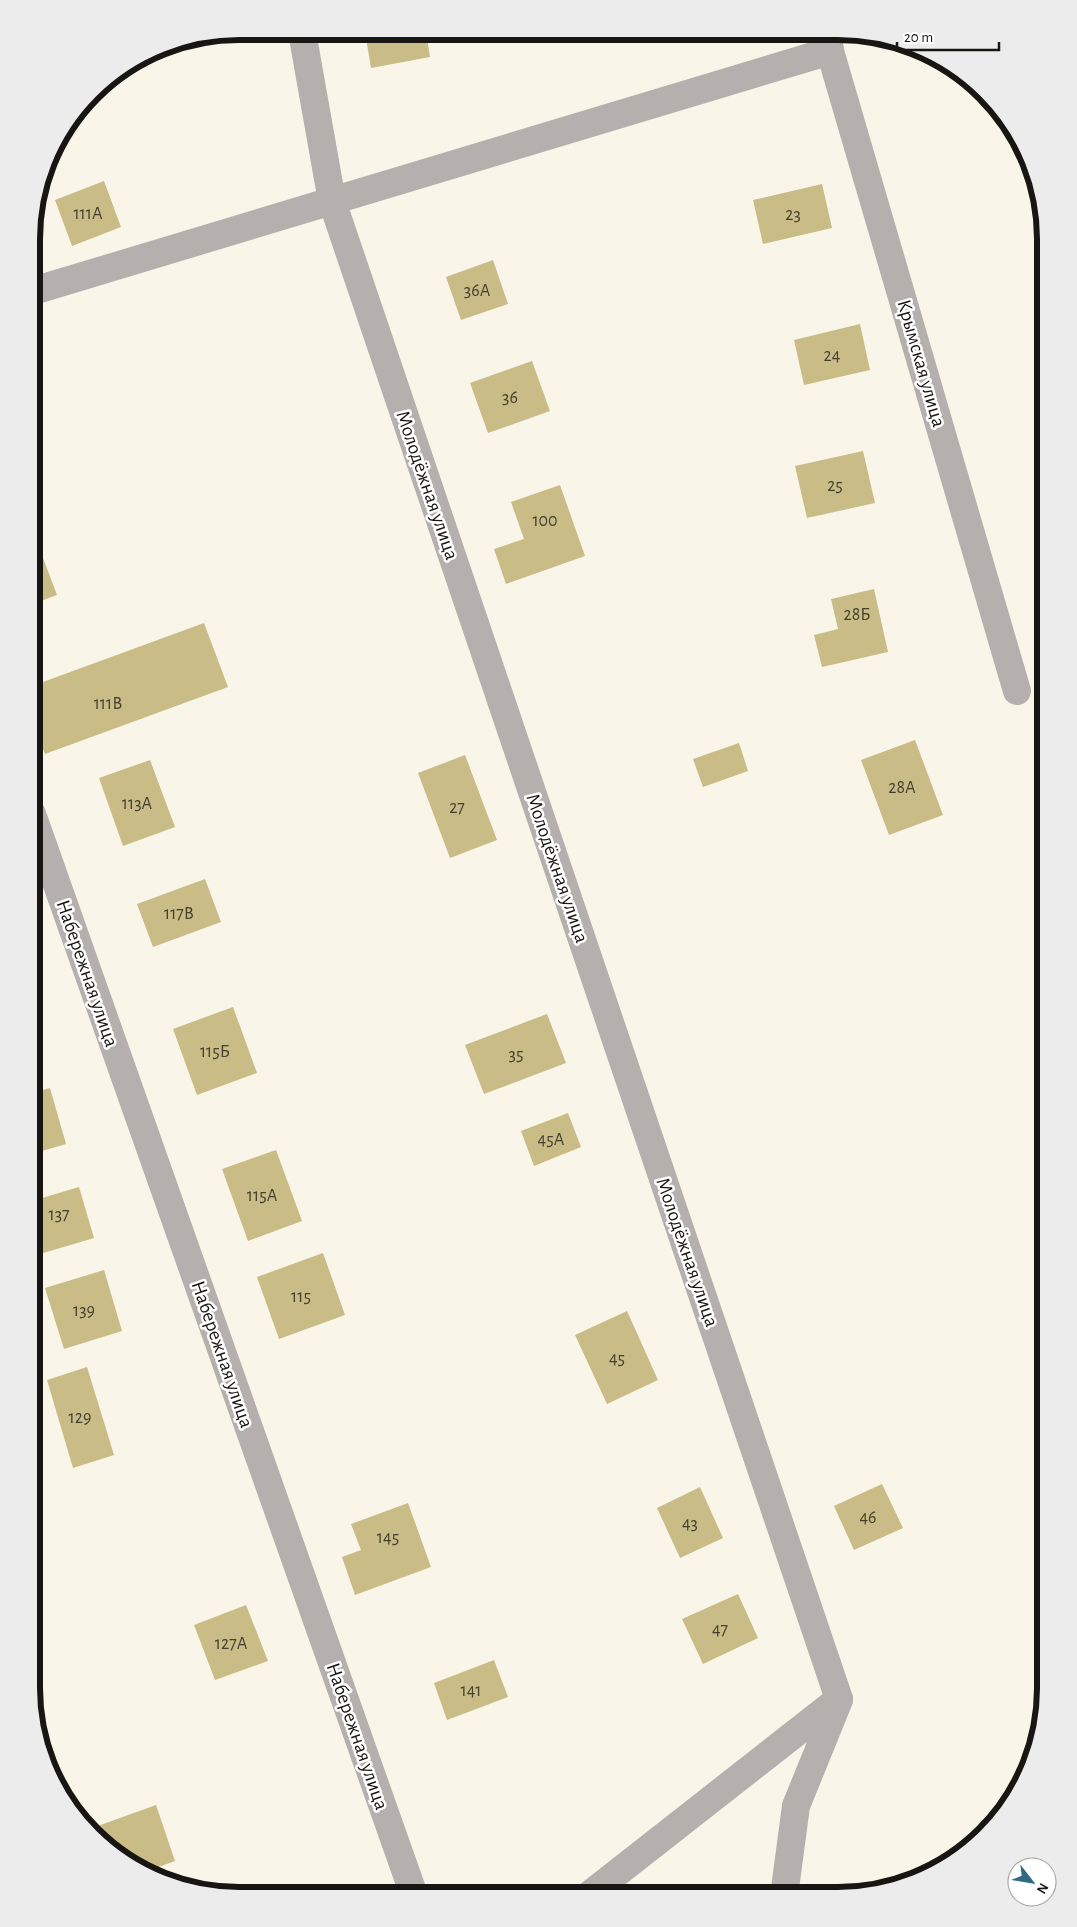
<svg xmlns="http://www.w3.org/2000/svg" width="1077" height="1927" font-family="'Alegreya Sans',sans-serif">
<style>
.building{fill:#c9bc86}
.lines{fill:none;stroke-linecap:round;stroke-linejoin:round}
.street{stroke:#b5afad;stroke-width:28}
.labels{text-anchor:middle;stroke-width:5;stroke-linejoin:round;paint-order:stroke}
.number-label{font-size:18px;fill:#44402f}
.street-label{font-size:20px;fill:#171612;stroke:#fff}
.rim{fill:none;stroke:#171612;stroke-width:6}
</style>
<rect width="100%" height="100%" fill="#f9f6e9"/>
<g class="building">
<polygon points="365,32 426,32 430,57 371,68"/>
<polygon points="104,181 121,227 72,246 55,200"/>
<polygon points="822,184 832,228 763,244 753,200"/>
<polygon points="493,260 508,304 461,320 446,277"/>
<polygon points="860,324 870,370 804,385 794,340"/>
<polygon points="532,361 550,411 488,433 470,383"/>
<polygon points="863,451 875,503 807,518 795,466"/>
<polygon points="560,485 585,556 506,584 494,549 524,539 511,502"/>
<polygon points="40,550 57,595 33,604 33,553"/>
<polygon points="874,589 888,652 822,667 814,635 838,629 831,599"/>
<polygon points="204,623 228,687 45,754 32,720 32,686"/>
<polygon points="915,740 943,815 889,835 861,760"/>
<polygon points="739,743 748,771 703,787 693,759"/>
<polygon points="465,755 497,840 450,858 418,773"/>
<polygon points="150,760 175,827 123,846 99,778"/>
<polygon points="205,879 221,922 153,947 137,904"/>
<polygon points="233,1007 257,1073 197,1095 173,1029"/>
<polygon points="547,1014 566,1063 484,1094 465,1045"/>
<polygon points="32,1031 38,1050 32,1052"/>
<polygon points="50,1088 66,1144 32,1154 32,1093"/>
<polygon points="568,1113 581,1147 534,1166 521,1131"/>
<polygon points="276,1150 302,1221 248,1241 222,1169"/>
<polygon points="79,1187 94,1238 40,1254 32,1228 32,1201"/>
<polygon points="323,1253 345,1315 279,1339 257,1277"/>
<polygon points="104,1270 122,1331 64,1349 45,1288"/>
<polygon points="627,1311 658,1380 607,1404 575,1335"/>
<polygon points="87,1367 114,1455 73,1468 47,1380"/>
<polygon points="882,1484 903,1528 854,1550 834,1506"/>
<polygon points="700,1487 723,1538 680,1558 657,1508"/>
<polygon points="408,1503 431,1567 355,1595 342,1557 361,1550 351,1524"/>
<polygon points="738,1594 758,1638 703,1664 682,1619"/>
<polygon points="246,1605 268,1661 215,1680 194,1625"/>
<polygon points="494,1660 508,1697 447,1720 434,1683"/>
<polygon points="156,1805 175,1861 145,1872 112,1853 99,1839 95,1827"/>
</g>
<g class="lines">
<g class="street">
<polyline points="302,32 332,201 839,1699"/>
<polyline points="828,35 830,51 1017,691"/>
<polyline points="33,291 830,51"/>
<polyline points="32,814 414,1895"/>
<polyline points="589,1895 839,1699"/>
<polyline points="784,1896 796,1806 839,1700"/>
</g>
</g>
<g class="labels">
<g class="number-label">
<text x="88" y="219">111А</text>
<text x="793" y="220">23</text>
<text x="477" y="296">36А</text>
<text x="832" y="361">24</text>
<text x="510" y="403">36</text>
<text x="835" y="491">25</text>
<text x="545" y="526">100</text>
<text x="857" y="620">28Б</text>
<text x="108" y="709">111В</text>
<text x="902" y="793">28А</text>
<text x="137" y="809">113А</text>
<text x="457" y="813">27</text>
<text x="179" y="919">117В</text>
<text x="215" y="1057">115Б</text>
<text x="516" y="1060">35</text>
<text x="551" y="1145">45А</text>
<text x="262" y="1201">115А</text>
<text x="59" y="1220">137</text>
<text x="301" y="1302">115</text>
<text x="84" y="1316">139</text>
<text x="617" y="1364">45</text>
<text x="80" y="1423">129</text>
<text x="868" y="1523">46</text>
<text x="690" y="1529">43</text>
<text x="388" y="1543">145</text>
<text x="720" y="1635">47</text>
<text x="231" y="1649">127А</text>
<text x="471" y="1696">141</text>
</g>
<g class="street-label">
<text transform="translate(922 363) rotate(74)" y="7">Крымская улица</text>
<text transform="translate(428 485) rotate(71)" y="7">Молодёжная улица</text>
<text transform="translate(558 868) rotate(71)" y="7">Молодёжная улица</text>
<text transform="translate(88 973) rotate(71)" y="7">Набережная улица</text>
<text transform="translate(688 1252) rotate(71)" y="7">Молодёжная улица</text>
<text transform="translate(223 1354) rotate(71)" y="7">Набережная улица</text>
<text transform="translate(358 1736) rotate(71)" y="7">Набережная улица</text>
</g>
</g>
<path d="M0 0H1077V1927H0ZM239 40H838A199 199 0 0 1 1037 239V1688A199 199 0 0 1 838 1887H239A199 199 0 0 1 40 1688V239A199 199 0 0 1 239 40Z" fill="#ececec" fill-rule="evenodd"/>
<path class="rim" d="M239 40H838A199 199 0 0 1 1037 239V1688A199 199 0 0 1 838 1887H239A199 199 0 0 1 40 1688V239A199 199 0 0 1 239 40Z"/>
<g transform="translate(1032 1882) rotate(121)"><circle r="24" fill="#ffffff" stroke="#a2a2a0"/>
<path d="M0-4L9 19L0 12L-9 19Z" fill="#2e6a82"/>
<text y="-8" font-size="14" font-weight="bold" text-anchor="middle" fill="#171612">N</text>
</g>
<path d="M897 42v8h102v-8" fill="none" stroke="#171612" stroke-width="2.5"/>
<text x="904" y="42" font-size="15" fill="#171612" stroke="#ffffff" stroke-width="4" paint-order="stroke">20 m</text>
</svg>
